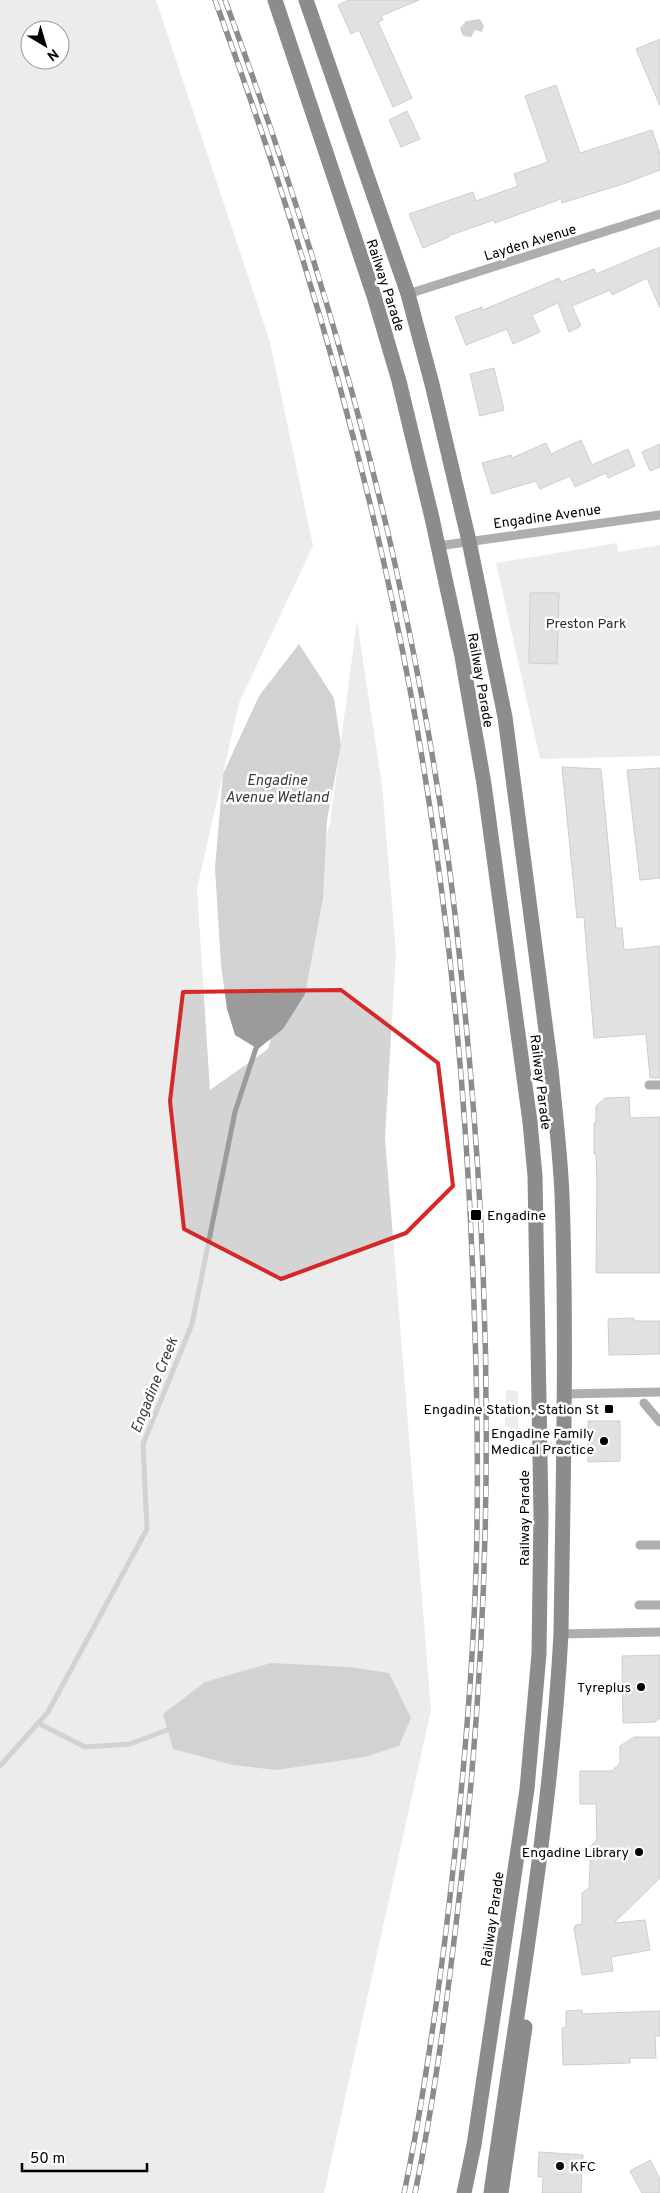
<svg xmlns="http://www.w3.org/2000/svg" width="660" height="2193" font-family="Overpass,sans-serif">
<style>
.green{fill:#d4d4d4;fill-rule:evenodd}
.water{fill:#9b9b9b}
.lines{fill:none;stroke-linecap:round;stroke-linejoin:round}
.stream{stroke:#9b9b9b;stroke-width:5}
.building{fill:#bdbdbd;stroke:#919191}
.minor{stroke:#4d4d4d;stroke-width:9}
.highway{stroke:#000;stroke-width:15}
.rail-casing{stroke:#000;stroke-width:5.5}
.rail{stroke:#fff;stroke-width:4;stroke-dasharray:11;stroke-linecap:butt}
.marked{fill:none;stroke:#d62828;stroke-width:4;stroke-linejoin:round}
.poi-dot{fill:#000;stroke:#fff;stroke-width:2}
.labels{text-anchor:middle;stroke-width:5;stroke-linejoin:round;paint-order:stroke}
.street-label{font-size:14px;fill:#000;stroke:#fff}
.park-label{font-size:14px;fill:#2b2b2b;stroke:#fff}
.poi-label{font-size:14px;fill:#000;stroke:#fff;text-anchor:end}
.water-label{font-size:15px;font-style:italic;fill:#3c3c3c;stroke:#fff}
</style>
<rect width="100%" height="100%" fill="#fff"/>
<g class="green">
<path d="M0,0H156L270,342L313,546L239,703L197,889L210,1090L268,1049L330,823L357,621L382,785L396,952L385,1138L431,1710L324,2193H0ZM30,30H60V60H30Z"/>
<polygon points="617,543 618,552 660,545 660,756 540,759 496,563"/>
<polygon points="506,1390 518,1391 518,1430 505,1426"/>
</g>
<g class="water">
<polygon points="480,19 484,26 482,32 475,30 471,37 463,36 460,28 466,21"/>
<polygon points="299,644 334,698 341,745 327,820 323,898 305,994 283,1029 258,1049 235,1035 227,1009 221,965 215,868 223,774 259,696"/>
<polygon points="271,1663 349,1667 389,1673 411,1718 399,1746 364,1757 277,1770 233,1765 173,1749 163,1714 205,1682"/>
</g>
<g class="lines">
<g class="stream">
<polyline points="38,1723 85,1747 130,1744 167,1730"/>
<polyline points="0,1766 48,1712 147,1529 143,1444 192,1324 235,1112 258,1042"/>
</g>
</g>
<g class="building">
<polygon points="348,0 419,0 381,16 383,20 378,22 412,98 393,107 359,30 351,34 338,5"/>
<polygon points="660,39 660,106 636,49"/>
<polygon points="556,85 580,153 652,130 660,154 660,170 626,183 562,203 561,199 495,223 494,220 448,236 449,237 423,248 409,214 473,192 476,201 518,186 514,174 548,162 525,96"/>
<polygon points="407,111 420,139 401,147 389,120"/>
<polygon points="660,247 660,308 647,278 612,295 610,290 572,306 581,326 569,332 558,303 532,315 540,332 513,344 507,329 466,345 455,317 482,307 483,310 559,278 561,282 594,269 596,274"/>
<polygon points="494,368 504,410 480,416 470,374"/>
<polygon points="581,440 592,465 628,449 635,466 608,478 606,473 575,487 570,476 540,489 536,481 492,494 482,463 511,455 512,458 546,443 551,454"/>
<polygon points="660,444 660,467 650,471 642,452"/>
<polygon points="530,593 559,593 557,664 529,663"/>
<polygon points="562,767 601,769 616,928 622,928 624,950 660,946 660,1078 650,1078 646,1034 594,1038 584,917 577,918"/>
<polygon points="660,768 660,878 640,880 627,770"/>
<polygon points="629,1097 630,1118 660,1117 660,1273 596,1273 597,1181 596,1154 594,1154 594,1123 596,1123 596,1106 605,1098"/>
<polygon points="634,1318 634,1321 660,1321 660,1354 609,1355 608,1319"/>
<polygon points="588,1421 620,1421 620,1461 588,1462"/>
<polygon points="660,1655 660,1718 655,1722 623,1723 622,1656"/>
<polygon points="634,1737 660,1737 660,1878 614,1923 645,1920 650,1950 611,1957 613,1971 582,1975 574,1928 576,1925 582,1924 582,1893 589,1888 591,1846 597,1840 596,1804 580,1804 580,1771 612,1771 620,1763 620,1746"/>
<polygon points="582,2010 582,2014 660,2011 660,2036 655,2036 656,2058 630,2058 630,2063 563,2065 562,2028 566,2027 566,2011"/>
<polygon points="539,2152 583,2155 581,2193 542,2193 543,2177 538,2177"/>
<polygon points="650,2160 660,2179 660,2193 642,2193 630,2171"/>
</g>
<g class="lines">
<g class="minor">
<polyline points="408,294 660,214"/>
<polyline points="438,546 660,515"/>
<polyline points="649,1085 660,1085"/>
<polyline points="563,1394 660,1392"/>
<polyline points="644,1403 660,1422"/>
<polyline points="640,1545 660,1545"/>
<polyline points="639,1605 660,1605"/>
<polyline points="561,1634 660,1632"/>
</g>
<g class="highway">
<polyline points="275,0 374,296 399,381 432,518 462,657 484,784 530,1122 535,1176 541,1514 539,1654 527,1789 474,2145 464,2193"/>
<path d="M306,0L408,294L432,384L469,541L505,717L551,1069C555,1110 560,1152 562,1194C567,1340 563,1487 561,1634C551,1821 517,2007 491,2193"/>
<polyline points="501,2193 525,2027"/>
</g>
<defs>
<g id="rail">
<path d="M215,0C299,228 368,461 412,700C447,891 466,1085 473,1279C477,1376 479,1473 476,1570C472,1693 460,1816 445,1939C434,2024 422,2109 404,2193"/>
<path d="M225,0C291,179 348,360 391,546C413,645 432,744 446,844C457,918 463,992 470,1067C495,1351 492,1632 457,1916C446,2009 434,2102 415,2193"/>
</g>
</defs>
<use href="#rail" class="rail-casing"/>
<use href="#rail" class="rail"/>
</g>
<path d="M0 0H660V2193H0ZM341,990L438,1063L453,1186L406,1233L281,1279L184,1229L170,1101L183,992Z" fill="#fff" fill-opacity=".55" fill-rule="evenodd"/>
<path class="marked" d="M341,990L438,1063L453,1186L406,1233L281,1279L184,1229L170,1101L183,992Z"/>
<g class="poi-dot">
<rect x="470" y="1209" width="12" height="12" rx="2.5"/>
<rect x="604" y="1404" width="10" height="10" rx="2.5"/>
<circle cx="604" cy="1441" r="5"/>
<circle cx="641" cy="1687" r="5"/>
<circle cx="639" cy="1852" r="5"/>
<circle cx="560" cy="2166" r="5"/>
</g>
<g class="labels">
<g class="street-label">
<text transform="translate(530 242) rotate(-17)" y="5">Layden Avenue</text>
<text transform="translate(386 285) rotate(72)" y="5">Railway Parade</text>
<text transform="translate(547 516) rotate(-8)" y="5">Engadine Avenue</text>
<text transform="translate(481 680) rotate(80)" y="5">Railway Parade</text>
<text transform="translate(541 1082) rotate(83)" y="5">Railway Parade</text>
<text transform="translate(524 1518) rotate(-90)" y="5">Railway Parade</text>
<text transform="translate(492 1919) rotate(-82)" y="5">Railway Parade</text>
</g>
<g class="park-label">
<text x="586" y="628">Preston Park</text>
</g>
<g class="poi-label">
<text x="487" y="1220" text-anchor="start">Engadine</text>
<text x="599" y="1414">Engadine Station, Station St</text>
<text x="594" y="1438">Engadine Family<tspan x="594" dy="16">Medical Practice</tspan></text>
<text x="631" y="1692">Tyreplus</text>
<text x="629" y="1857">Engadine Library</text>
<text x="570" y="2171" text-anchor="start">KFC</text>
</g>
<g class="water-label">
<text x="277" y="785">Engadine<tspan x="277" dy="17">Avenue Wetland</tspan></text>
<text transform="translate(154 1385) rotate(-68)" y="5">Engadine Creek</text>
</g>
</g>
<g transform="translate(45 45) rotate(142)"><circle r="24" fill="#ffffff" stroke="#999999"/>
<path d="M0-4L9 19L0 12L-9 19Z" fill="#000000"/>
<text y="-8" font-size="14" font-weight="bold" text-anchor="middle" fill="#000000">N</text>
</g>
<path d="M22 2163v8h125v-8" fill="none" stroke="#000000" stroke-width="2.5"/>
<text x="30" y="2163" font-size="15" fill="#000000" stroke="#ffffff" stroke-width="4" paint-order="stroke">50 m</text>
</svg>
